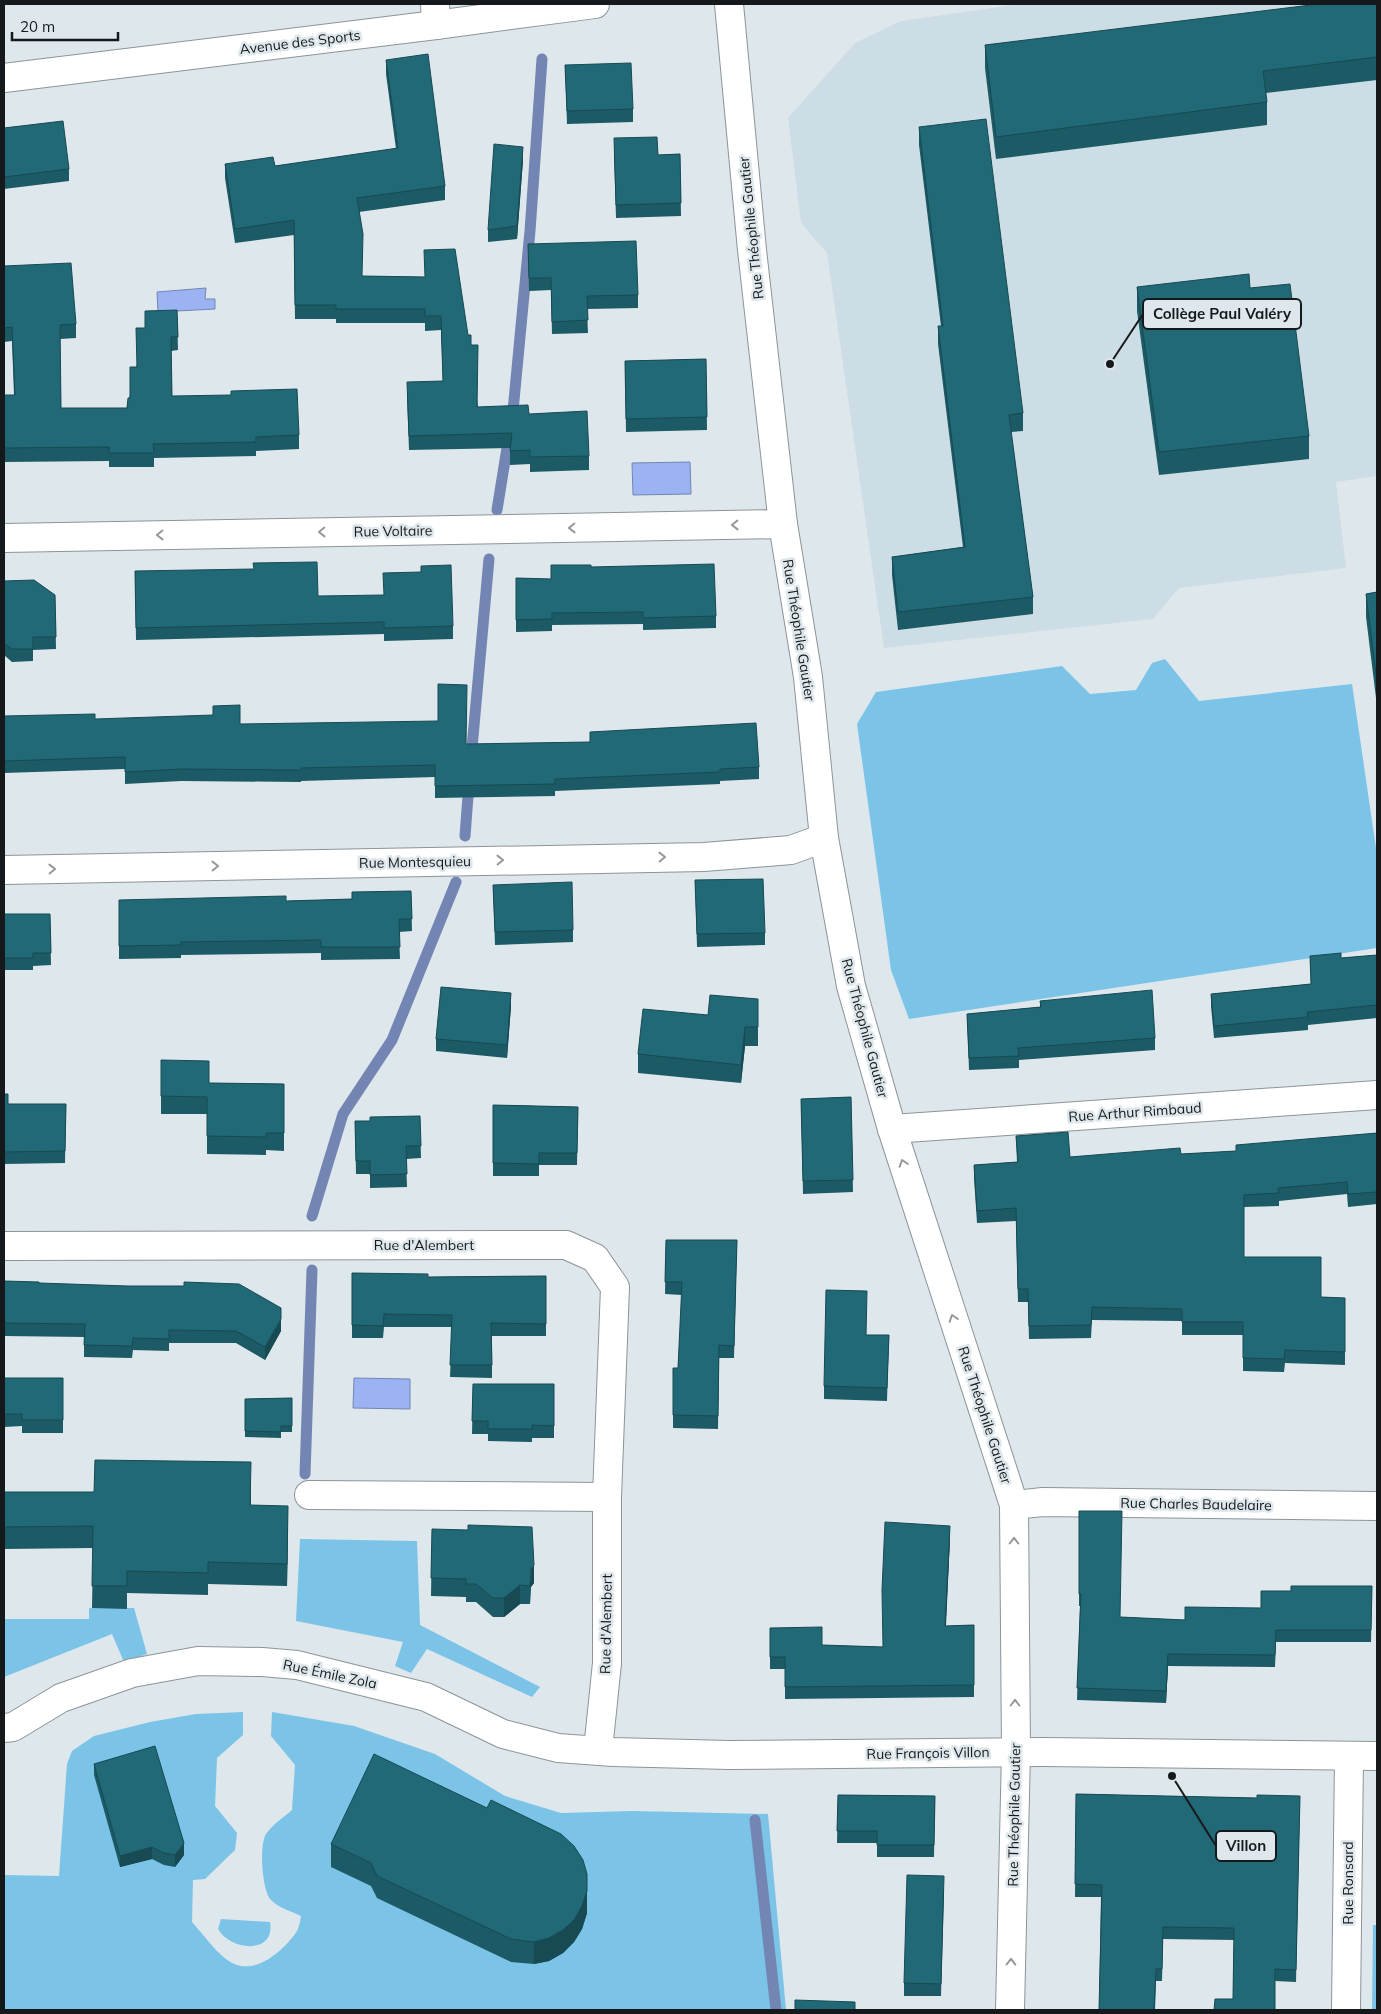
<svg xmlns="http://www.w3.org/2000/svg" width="1381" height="2014" font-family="Mulish,sans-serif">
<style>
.built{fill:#ccdde5}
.green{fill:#7bc3e7}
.water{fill:#9bb3f3;stroke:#7385b2}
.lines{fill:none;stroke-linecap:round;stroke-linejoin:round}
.stream{stroke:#7385b2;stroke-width:11}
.minor-casing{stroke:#8c9498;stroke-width:30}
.primary-casing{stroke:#8c9498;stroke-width:30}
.minor{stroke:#fff;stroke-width:28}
.primary{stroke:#fff;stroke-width:28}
.wall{fill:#1c5a65}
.shaded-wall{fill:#174a53}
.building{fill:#216976;stroke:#174a53}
.oneway{stroke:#969898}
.labels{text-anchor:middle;stroke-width:5;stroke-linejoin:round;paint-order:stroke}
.street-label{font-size:14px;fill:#16191b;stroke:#dee7ec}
.leader{fill:none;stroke:#16191b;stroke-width:2}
.callout-dot{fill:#16191b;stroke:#dee7ec;stroke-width:2}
.callout{fill:#dee7ec;stroke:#16191b;stroke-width:2}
.callout-label{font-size:15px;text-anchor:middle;font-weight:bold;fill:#16191b}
</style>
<rect width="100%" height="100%" fill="#dee7ec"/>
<polygon class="built" points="1019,4 1377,4 1377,476 1336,482 1346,568 1179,588 1153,619 884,648 827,253 801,223 788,118 855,43 901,21"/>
<g class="green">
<polygon points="1165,659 1199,701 1352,684 1377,855 1377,948 909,1019 891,970 857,724 876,692 1062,666 1090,694 1136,690 1152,663"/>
<polygon points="300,1539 417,1541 420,1625 540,1687 532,1697 427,1649 411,1673 395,1666 403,1642 296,1621"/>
<polygon points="89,1608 134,1608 147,1654 124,1662 112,1634 4,1677 4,1619 89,1619"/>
<path d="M243,1712V1735L217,1758L215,1806L237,1833L235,1850L205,1879L193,1880L192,1922C203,1934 213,1949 226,1959C251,1979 280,1954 295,1934C299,1929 300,1922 301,1916C291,1911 278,1908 270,1899C262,1888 259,1845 266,1834C272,1825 284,1817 292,1810L295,1765L271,1736L272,1712L354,1726L435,1754L505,1796L561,1813L633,1811L768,1814L786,2010H4V1875L59,1876L67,1764L72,1751L94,1736L150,1722L196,1714Z"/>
<path d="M221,1919L270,1922C276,1955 230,1951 218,1929Z"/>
<polygon points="1373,1925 1377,1925 1377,2010 1372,2010"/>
</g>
<g class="water">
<polygon points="206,288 205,299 215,299 215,309 158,312 157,292"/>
<polygon points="690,462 691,494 633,495 632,463"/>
<polygon points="354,1378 410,1379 410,1409 353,1408"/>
</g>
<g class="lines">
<g class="stream">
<polyline points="497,510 513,411 530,231 542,59"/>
<polyline points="471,759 489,559"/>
<polyline points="465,836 469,783"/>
<polyline points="312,1216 343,1114 392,1040 456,882"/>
<polyline points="305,1474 312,1270"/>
<polyline points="755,1820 776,2010"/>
</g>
<defs>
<g id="minor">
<polyline points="435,4 436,25"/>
<polyline points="729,4 752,250 783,524 808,677 824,838 851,986 892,1129 1014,1505 1016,1752 1010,2010"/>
<polyline points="4,538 783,524"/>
<polyline points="4,870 704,857 791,850 824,838"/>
<polyline points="892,1129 1377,1095"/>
<polyline points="4,1246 566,1245 595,1258 615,1287 607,1497 607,1663 598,1750"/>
<polyline points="309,1495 607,1497"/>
<polyline points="1014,1505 1043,1502 1377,1506"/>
<polyline points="4,1728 13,1727 61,1698 132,1673 198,1661 262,1662 297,1665 426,1697 503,1734 558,1748 613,1752 729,1755 1044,1752 1377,1756"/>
<polyline points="1346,2010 1349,1756"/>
</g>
<polyline id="primary" points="4,78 436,25 595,4"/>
</defs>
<use href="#minor" class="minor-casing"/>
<use href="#primary" class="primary-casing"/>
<use href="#minor" class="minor"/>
<use href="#primary" class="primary"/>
</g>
<g class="wall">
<polygon points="1377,4 1377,80 1266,93 1267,102 1267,125 996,159 985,68 985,45"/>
<polygon points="386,60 445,186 445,200 359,212 362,276 425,277 468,335 471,345 478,407 529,414 589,456 589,470 530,472 530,464 510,465 510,448 409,450 407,396 443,381 441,330 425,331 425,323 336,323 336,319 295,319 294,235 235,243 225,178 225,164 275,166 396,149 386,74"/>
<polygon points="565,65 633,109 633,122 567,124"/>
<polygon points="919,127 1023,413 1023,431 1011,432 1033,597 1033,614 898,630 892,575 892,557 963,547 938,344 938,326 941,326 919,145"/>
<polygon points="4,128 69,169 69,181 4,189"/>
<polygon points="614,151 658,155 680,154 681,216 616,218"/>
<polygon points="523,160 517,239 488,242 488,230"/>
<polygon points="528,244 638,295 638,308 587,309 588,333 552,334 551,290 529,291"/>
<polygon points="4,266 76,324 76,338 60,339 61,408 127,408 145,328 177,310 178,350 171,351 172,396 299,435 299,449 256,451 256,456 154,458 154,467 109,467 109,461 4,462 4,395 14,395 12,341 4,342"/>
<polygon points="1137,287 1250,288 1309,436 1309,459 1159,475 1137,311"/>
<polygon points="706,359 707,430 626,432 625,361"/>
<polygon points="591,567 716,616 716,628 643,630 643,624 552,625 552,631 516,632 516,578 551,579"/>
<polygon points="135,571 318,596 453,626 453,639 384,641 384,634 136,640"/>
<polygon points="4,581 55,595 56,649 33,650 33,661 12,662 4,655"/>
<polygon points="1377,592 1377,706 1366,617 1366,594"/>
<polygon points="4,716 240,724 466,744 759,767 759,779 720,781 720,784 555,791 555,796 435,798 435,777 301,781 301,782 181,781 125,784 125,769 4,773"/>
<polygon points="695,880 765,933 765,945 697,947"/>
<polygon points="493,885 573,930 573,942 495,945"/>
<polygon points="411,891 412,931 399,932 400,959 321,960 321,953 181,955 181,958 119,959 119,900 286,901 352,899"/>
<polygon points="4,914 50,914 51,965 33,966 33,970 4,970"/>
<polygon points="1377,955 1377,1018 1308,1025 1308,1030 1214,1038 1211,1006 1211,994 1311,984 1310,956 1341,958"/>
<polygon points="758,999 758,1046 745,1046 741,1083 638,1073 638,1054 708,1015"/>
<polygon points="1040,1001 1155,1038 1155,1050 1019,1060 1019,1068 969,1070 967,1014 1040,1007"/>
<polygon points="511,1006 507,1058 436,1051 436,1039"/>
<polygon points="161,1060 209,1083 284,1084 284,1151 266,1150 266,1155 207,1154 207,1114 161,1114"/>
<polygon points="4,1094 8,1104 66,1104 65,1163 4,1164"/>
<polygon points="851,1097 853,1192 803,1194 801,1099"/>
<polygon points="493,1105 578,1107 577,1165 539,1165 539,1176 493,1176"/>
<polygon points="420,1116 421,1158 406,1159 407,1187 370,1188 370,1174 356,1174 355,1121 370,1121"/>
<polygon points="1377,1133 1377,1204 1348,1207 1347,1194 1279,1201 1279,1206 1244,1207 1244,1257 1321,1297 1345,1298 1345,1365 1285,1363 1284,1372 1243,1371 1243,1335 1182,1335 1182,1321 1092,1320 1091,1338 1029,1339 1028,1302 1018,1302 1016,1221 977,1223 974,1178 974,1165 1017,1162 1016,1136 1070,1157 1181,1154 1236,1151"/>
<polygon points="666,1240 737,1240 734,1358 719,1358 718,1429 673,1428 673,1368 678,1368 682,1295 665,1294"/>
<polygon points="352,1273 428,1277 546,1276 546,1336 492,1336 492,1378 450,1377 452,1327 384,1327 383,1338 352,1338"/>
<polygon points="4,1281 39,1283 281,1331 265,1360 236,1343 169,1343 169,1351 133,1350 132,1358 84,1357 84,1337 4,1336"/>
<polygon points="889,1335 887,1401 824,1399 824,1386"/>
<polygon points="4,1378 63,1378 63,1433 22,1433 22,1426 4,1427"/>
<polygon points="473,1384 554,1384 554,1438 532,1438 532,1442 488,1441 488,1434 472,1434"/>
<polygon points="292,1398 292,1432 281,1432 281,1438 245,1437 245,1399"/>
<polygon points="251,1484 251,1505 288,1528 287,1586 208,1584 208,1595 127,1593 127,1609 92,1608 93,1548 4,1549 4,1492 94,1492"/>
<polygon points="1079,1511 1120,1617 1185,1620 1261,1608 1291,1591 1372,1586 1371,1642 1276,1642 1275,1667 1168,1666 1166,1703 1077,1700 1080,1606 1079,1606"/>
<polygon points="432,1529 534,1583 531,1587 530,1604 520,1604 504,1617 493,1617 476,1602 466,1602 466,1597 431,1596"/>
<polygon points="950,1538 946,1626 974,1625 974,1697 785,1699 785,1669 770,1669 770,1628 822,1645 883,1647"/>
<polygon points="94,1764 184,1855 175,1867 164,1865 152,1859 120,1867 94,1775"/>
<polygon points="1076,1794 1257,1798 1300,1796 1296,1982 1275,1981 1233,1999 1234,1940 1163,1939 1162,1981 1156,1981 1155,2010 1099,2010 1101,1897 1075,1897"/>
<polygon points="838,1795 935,1796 934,1857 877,1857 877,1843 837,1843"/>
<polygon points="331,1844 587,1913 582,1929 574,1942 563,1953 549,1961 534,1964 511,1962 377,1898 371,1886 331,1867"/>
<polygon points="944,1889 941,1996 904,1996 904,1983"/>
</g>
<g class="shaded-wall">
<polygon points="523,147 523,160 517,239 517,226"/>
<polygon points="511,993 511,1006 507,1058 507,1045"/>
<polygon points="745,1027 745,1046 741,1083 741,1065"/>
<polygon points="281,1319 281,1331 265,1360 265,1347"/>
<polygon points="288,1506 288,1528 287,1586 287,1564"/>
<polygon points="950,1526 950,1538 945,1638 945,1626"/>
<polygon points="534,1565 534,1583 531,1587 530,1604 531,1569"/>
<polygon points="520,1585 520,1604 504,1617 504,1598"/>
<polygon points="1168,1654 1168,1666 1166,1703 1166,1691"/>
<polygon points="184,1843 184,1855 175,1867 175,1855"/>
<polygon points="152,1847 152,1859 120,1867 120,1856"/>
<polygon points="587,1891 587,1913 582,1929 574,1942 563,1953 549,1961 534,1964 534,1942"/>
</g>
<g class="building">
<polygon points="1319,4 1377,4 1377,57 1263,71 1267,102 996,137 985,45"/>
<polygon points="428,54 445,186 357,198 363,234 362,276 425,277 424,250 455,249 468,335 471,335 471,345 478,345 477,407 528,405 529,414 587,411 589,456 530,457 530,450 510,451 512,433 409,436 407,382 443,381 441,316 425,316 425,309 336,309 336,305 295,305 294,220 235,229 225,164 273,157 275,166 398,148 386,60"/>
<polygon points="631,63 633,109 567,111 565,65"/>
<polygon points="986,119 1023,413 1009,415 1033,597 898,612 892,557 965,547 938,326 943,326 919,127"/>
<polygon points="63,121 69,169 4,177 4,128"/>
<polygon points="657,137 658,155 680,154 681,203 616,205 614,138"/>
<polygon points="494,144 523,147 517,226 488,230"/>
<polygon points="636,241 638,295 587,296 588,320 552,322 551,278 529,278 528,244"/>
<polygon points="71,263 76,324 60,325 61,408 127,408 128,398 130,398 130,367 137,367 136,328 145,328 145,311 177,310 178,337 171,337 172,396 231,395 231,391 297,389 299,435 256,437 256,442 153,444 154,453 109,453 109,447 4,448 4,395 15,395 12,327 4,328 4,266"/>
<polygon points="1249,274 1250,288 1290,284 1309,436 1159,452 1137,287"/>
<polygon points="706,359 707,417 626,419 625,361"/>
<polygon points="317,562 318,596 384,595 383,573 421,572 421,566 451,565 453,626 384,628 384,622 136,628 135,571 254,569 253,563"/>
<polygon points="714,564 716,616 643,618 643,612 552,613 552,619 516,620 516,578 551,579 551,565 591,565 591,567"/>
<polygon points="34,580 55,595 56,637 33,637 33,649 12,649 4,643 4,581"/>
<polygon points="1377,592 1377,682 1366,594"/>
<polygon points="438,684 467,685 466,744 590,742 590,732 756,723 759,767 720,769 720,772 555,779 555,784 435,786 435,765 301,768 301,770 181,769 125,772 125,757 4,761 4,716 95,714 95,719 213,715 213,706 240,705 240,724 438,721"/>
<polygon points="763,879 765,933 697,934 695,880"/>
<polygon points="572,882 573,930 495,932 493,885"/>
<polygon points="411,891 412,919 399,919 400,947 321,947 321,940 181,942 181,945 119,946 119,900 286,896 286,901 352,899 352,892"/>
<polygon points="4,914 50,914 51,953 33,953 33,958 4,958"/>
<polygon points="1341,953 1341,958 1377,955 1377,1005 1307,1012 1308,1017 1214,1026 1211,994 1311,984 1310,956"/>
<polygon points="441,987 511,993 507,1045 436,1039"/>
<polygon points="1152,990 1155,1038 1018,1048 1019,1056 969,1058 967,1014 1041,1007 1040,1001"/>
<polygon points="710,995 758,999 758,1027 745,1027 741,1065 638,1054 643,1009 708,1015"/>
<polygon points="161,1060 209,1061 209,1083 284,1084 284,1133 266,1133 266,1137 207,1136 207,1097 161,1096"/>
<polygon points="4,1094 8,1094 8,1104 66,1104 65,1151 4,1152"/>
<polygon points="851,1097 853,1180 803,1181 801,1099"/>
<polygon points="493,1105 578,1107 577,1153 539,1153 539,1164 493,1163"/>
<polygon points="420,1116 421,1146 406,1146 407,1174 370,1175 370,1161 356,1161 355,1121 370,1121 370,1117"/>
<polygon points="1068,1132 1070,1157 1180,1148 1181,1154 1236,1151 1236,1145 1377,1133 1377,1192 1348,1194 1347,1182 1278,1188 1279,1193 1244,1195 1244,1257 1321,1257 1321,1297 1345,1298 1345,1352 1285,1350 1284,1359 1243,1358 1243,1322 1182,1322 1182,1309 1092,1307 1091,1325 1029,1326 1028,1289 1018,1289 1016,1208 977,1211 974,1165 1018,1162 1016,1136"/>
<polygon points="666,1240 737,1240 734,1346 719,1345 718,1416 673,1415 673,1368 678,1368 682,1282 665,1282"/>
<polygon points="352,1273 428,1274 428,1277 546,1276 546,1324 491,1323 492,1365 450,1365 452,1315 384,1314 383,1326 352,1325"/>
<polygon points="4,1281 39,1282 39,1283 128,1286 184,1286 184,1282 239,1284 281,1308 281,1319 265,1347 236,1331 169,1330 169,1339 133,1338 132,1346 84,1345 85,1324 4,1323"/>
<polygon points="826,1290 867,1291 866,1335 889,1335 887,1388 824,1386"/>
<polygon points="4,1378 63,1378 63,1420 22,1420 22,1414 4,1414"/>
<polygon points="473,1384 554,1384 554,1426 532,1425 532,1429 488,1429 488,1421 472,1421"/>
<polygon points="292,1398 292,1426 281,1426 281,1432 245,1431 245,1399"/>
<polygon points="95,1460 251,1462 250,1505 288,1506 287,1564 208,1562 208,1573 127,1571 127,1586 92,1586 93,1526 4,1527 4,1492 94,1492"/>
<polygon points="1079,1511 1122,1511 1120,1617 1185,1620 1185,1607 1261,1608 1261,1591 1291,1591 1291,1586 1372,1586 1371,1630 1276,1630 1275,1655 1168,1654 1166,1691 1077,1688 1081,1594 1079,1594"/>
<polygon points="885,1522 950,1526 945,1626 974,1625 974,1685 785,1687 785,1657 770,1657 770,1628 822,1627 822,1645 883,1647 882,1590"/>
<polygon points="468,1525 532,1527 534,1565 531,1569 530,1586 520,1585 504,1598 493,1598 476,1584 466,1584 466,1579 431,1578 432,1529 468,1530"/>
<polygon points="155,1746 184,1843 175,1855 164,1853 152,1847 120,1856 94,1764"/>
<polygon points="374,1754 487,1808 491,1800 561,1834 574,1846 583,1860 587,1874 587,1891 582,1906 574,1920 563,1930 549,1938 534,1942 511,1939 377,1876 371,1863 331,1844"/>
<polygon points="1076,1794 1257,1798 1257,1795 1300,1796 1296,1970 1275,1969 1275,2010 1214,2010 1215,1999 1233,1999 1234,1928 1163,1927 1162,1969 1156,1969 1154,2010 1099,2010 1102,1885 1075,1884"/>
<polygon points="838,1795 935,1796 934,1845 877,1845 877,1831 837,1831"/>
<polygon points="907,1875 944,1876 941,1984 904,1983"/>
<polygon points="795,2000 855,2002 855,2010 795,2010"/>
</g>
<defs><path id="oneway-chevron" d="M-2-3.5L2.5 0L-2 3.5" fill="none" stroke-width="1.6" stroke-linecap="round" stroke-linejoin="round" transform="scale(1.25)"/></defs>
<g class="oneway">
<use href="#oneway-chevron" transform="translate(735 525) rotate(179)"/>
<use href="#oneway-chevron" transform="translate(572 528) rotate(179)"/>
<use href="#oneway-chevron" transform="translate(322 532) rotate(179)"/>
<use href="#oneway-chevron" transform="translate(160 535) rotate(179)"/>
<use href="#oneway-chevron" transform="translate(662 857) rotate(-1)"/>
<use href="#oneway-chevron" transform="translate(500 860) rotate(-1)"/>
<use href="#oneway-chevron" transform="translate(215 866) rotate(-1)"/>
<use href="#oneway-chevron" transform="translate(52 869) rotate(-1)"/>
<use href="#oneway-chevron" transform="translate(903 1163) rotate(-108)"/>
<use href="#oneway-chevron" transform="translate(953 1318) rotate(-108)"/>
<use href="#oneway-chevron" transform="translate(1014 1541) rotate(-90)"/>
<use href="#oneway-chevron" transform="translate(1015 1703) rotate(-90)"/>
<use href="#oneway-chevron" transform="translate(1011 1962) rotate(-89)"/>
</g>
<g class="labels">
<g class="street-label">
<text transform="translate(300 42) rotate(-7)" y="5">Avenue des Sports</text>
<text transform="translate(751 228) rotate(-96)" y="5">Rue Théophile Gautier</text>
<text transform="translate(393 531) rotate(-1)" y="5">Rue Voltaire</text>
<text transform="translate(799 630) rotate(81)" y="5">Rue Théophile Gautier</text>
<text transform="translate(415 862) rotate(-1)" y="5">Rue Montesquieu</text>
<text transform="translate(865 1028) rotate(75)" y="5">Rue Théophile Gautier</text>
<text transform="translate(1135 1112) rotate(-4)" y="5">Rue Arthur Rimbaud</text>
<text x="424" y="1250">Rue d'Alembert</text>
<text transform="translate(985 1415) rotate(72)" y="5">Rue Théophile Gautier</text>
<text transform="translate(1196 1504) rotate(1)" y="5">Rue Charles Baudelaire</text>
<text transform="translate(606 1624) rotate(-89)" y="5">Rue d'Alembert</text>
<text transform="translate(330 1674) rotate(12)" y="5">Rue Émile Zola</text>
<text transform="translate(928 1753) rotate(-1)" y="5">Rue François Villon</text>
<text transform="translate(1014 1815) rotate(-89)" y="5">Rue Théophile Gautier</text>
<text transform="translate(1348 1883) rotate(-90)" y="5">Rue Ronsard</text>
</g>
</g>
<path class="leader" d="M1110 364L1143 314M1172 1776L1216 1846"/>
<g class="callout-dot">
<circle cx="1110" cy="364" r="5"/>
<circle cx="1172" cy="1776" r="5"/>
</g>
<g class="callout">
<rect x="1143" y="299" width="158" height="30" rx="5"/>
<rect x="1216" y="1831" width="60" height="30" rx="5"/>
</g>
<g class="callout-label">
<text x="1222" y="319">Collège Paul Valéry</text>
<text x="1246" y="1851">Villon</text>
</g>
<rect width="1381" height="2014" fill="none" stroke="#16191b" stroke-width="10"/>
<path d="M12 32v8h106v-8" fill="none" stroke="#16191b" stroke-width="2.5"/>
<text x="20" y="32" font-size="15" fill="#16191b" stroke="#dee7ec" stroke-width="4" paint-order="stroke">20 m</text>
</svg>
